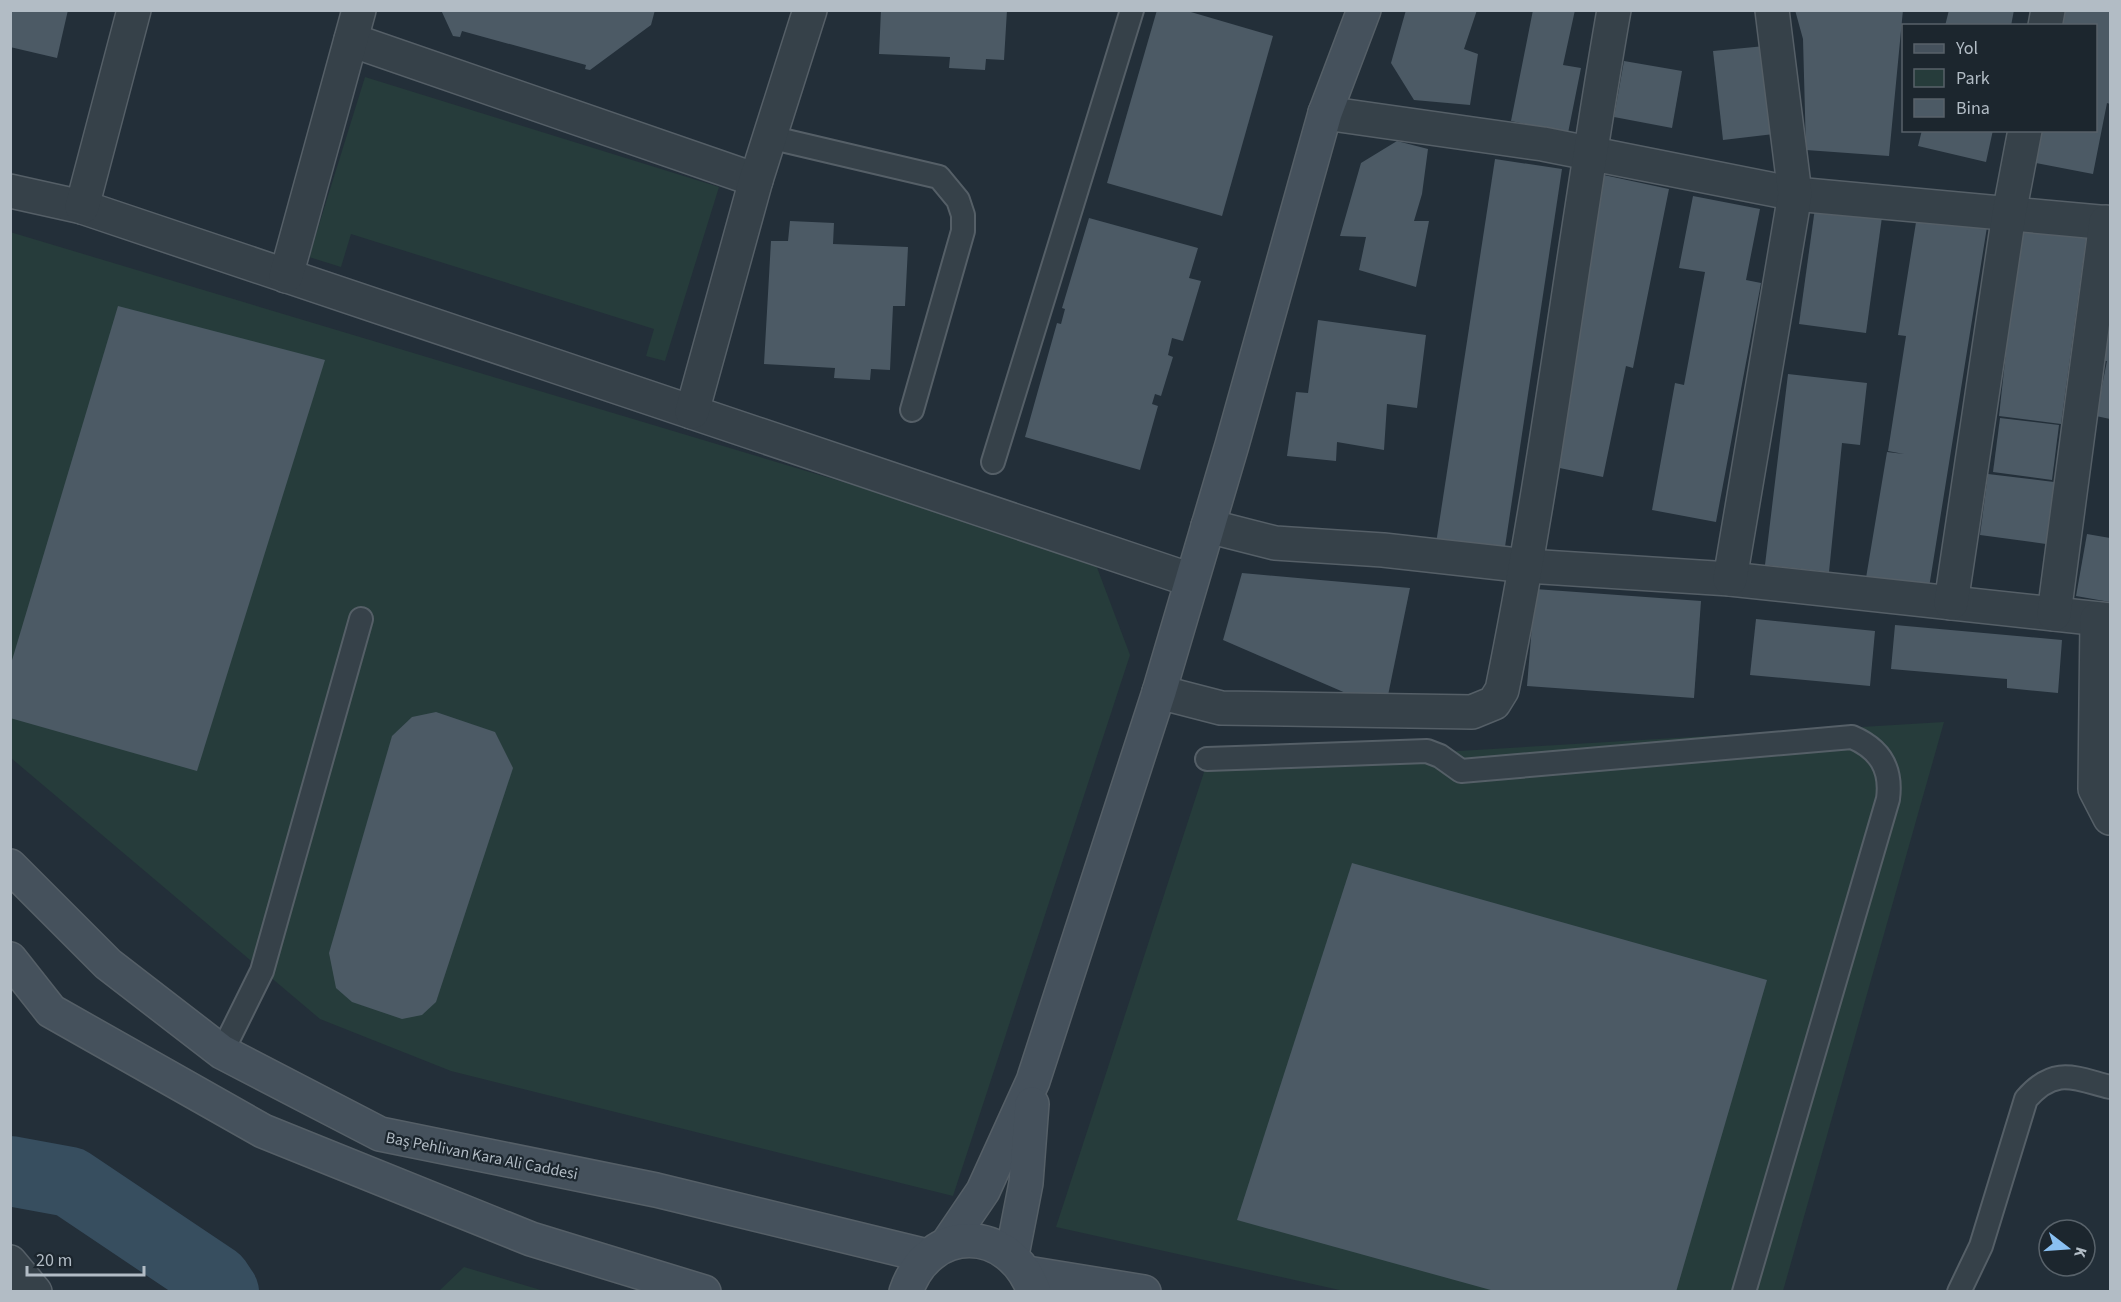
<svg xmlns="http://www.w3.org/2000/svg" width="2121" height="1302" font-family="'Source Sans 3',sans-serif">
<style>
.green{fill:#263c3b}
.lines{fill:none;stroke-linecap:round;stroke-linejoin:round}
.river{stroke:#374e5f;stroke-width:70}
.building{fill:#4c5a65}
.lane-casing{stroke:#555f67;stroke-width:26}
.street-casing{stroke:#555f67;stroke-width:36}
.secondary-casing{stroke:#555f67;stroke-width:36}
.lane{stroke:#364149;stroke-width:22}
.street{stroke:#364149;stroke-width:33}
.secondary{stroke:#45515c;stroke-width:33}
.labels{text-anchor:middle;stroke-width:4.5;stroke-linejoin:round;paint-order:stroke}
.street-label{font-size:16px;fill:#b2bcc5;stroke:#1c262e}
</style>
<rect width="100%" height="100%" fill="#232f39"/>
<g class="green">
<polygon points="365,77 719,187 665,361 646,356 654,329 351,234 341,267 309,257"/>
<polygon points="10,232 1093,557 1130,655 953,1196 451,1071 320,1019 11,758"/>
<polygon points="1944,722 1783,1291 1344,1291 1056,1227 1206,766"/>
<polygon points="464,1267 544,1291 439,1291"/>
</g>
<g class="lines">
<polyline class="river" points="10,1171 70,1182 216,1280 224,1292"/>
</g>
<g class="building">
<polygon points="10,10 68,10 57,58 10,47"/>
<polygon points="441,10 655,10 651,25 590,70 585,69 586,65 462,31 460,37 453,36"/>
<polygon points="881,10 1007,10 1004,60 986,59 985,70 949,68 950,57 879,54"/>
<polygon points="1157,10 1184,10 1273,36 1222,216 1107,183"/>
<polygon points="1406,10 1477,10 1464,49 1478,54 1470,105 1414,100 1391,63"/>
<polygon points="1533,10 1575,10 1563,65 1581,68 1568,133 1511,121"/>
<polygon points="1795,10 1903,10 1889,156 1806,150 1803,39"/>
<polygon points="1949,10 2014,10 2011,26 1945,26"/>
<polygon points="2061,10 2110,10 2110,104 2107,103 2093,174 2025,161 2031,130 2096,130 2096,26 2058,26"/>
<polygon points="1765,46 1774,134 1723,140 1713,51"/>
<polygon points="1624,61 1682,71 1672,128 1614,117"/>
<polygon points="1922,130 1993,130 1986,162 1918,146"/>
<polygon points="1397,141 1428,149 1422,194 1414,221 1429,221 1416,287 1359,270 1366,237 1340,236 1361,163"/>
<polygon points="1495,159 1562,169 1503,560 1435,550"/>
<polygon points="1599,174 1669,189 1633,368 1626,366 1603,477 1550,466"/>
<polygon points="1693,196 1760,209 1746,280 1761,283 1716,522 1652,510 1675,383 1684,385 1705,272 1679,268"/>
<polygon points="1815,208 1882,217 1866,333 1799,324"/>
<polygon points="1917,216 1987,227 1927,600 1864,590 1887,452 1904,454 1888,451 1906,336 1898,335"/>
<polygon points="1089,218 1198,248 1189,278 1201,281 1183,341 1172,338 1168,355 1173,357 1161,396 1155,394 1152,404 1158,406 1140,470 1025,437 1057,323 1061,324 1065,309 1062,308"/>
<polygon points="790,221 834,223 833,244 908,247 905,306 893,306 890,370 871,369 870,380 834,378 835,368 764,364 771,241 788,241"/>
<polygon points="2020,225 2087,233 2061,424 1999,416"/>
<polygon points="118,306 325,360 197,771 10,718 10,667"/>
<polygon points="1318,320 1426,335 1417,408 1387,404 1384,450 1337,442 1336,461 1287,456 1296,392 1308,393"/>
<polygon points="2109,329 2110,329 2110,419 2096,416 2107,361 2103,361"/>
<polygon points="1788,374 1867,383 1860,445 1842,443 1829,572 1765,565"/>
<polygon points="2000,418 2059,425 2052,480 1993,472"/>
<polygon points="1988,474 2054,482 2046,544 1980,535"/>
<polygon points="2087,534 2110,538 2110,602 2076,596"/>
<polygon points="1242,573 1410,588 1385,710 1223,640"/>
<polygon points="1535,589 1701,601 1694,698 1527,686"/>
<polygon points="1756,619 1875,631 1870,686 1750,675"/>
<polygon points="1895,625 2062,640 2058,693 2007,688 2007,679 1891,669"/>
<polygon points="436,712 495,732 513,768 436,1002 422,1015 402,1019 352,1002 336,988 329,953 392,736 412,717"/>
<polygon points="1352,863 1767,980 1676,1292 1498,1292 1237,1220"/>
</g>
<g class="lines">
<defs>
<g id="lane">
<polyline points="769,137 939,177 958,200 963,215 963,231 912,410"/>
<polyline points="993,462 1132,10"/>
<path d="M1207,759L1427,751L1440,756L1461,771L1852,737C1880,749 1892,769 1888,799L1744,1292"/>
<polyline points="222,1052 262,971 361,619"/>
<path d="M1959,1292L1981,1246L2026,1099C2055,1066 2074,1078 2110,1087"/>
</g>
<g id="street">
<polyline points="2045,26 2048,10"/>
<polyline points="351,40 756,180"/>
<polyline points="1325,113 1543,144 1795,194 2110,223"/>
<polyline points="10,191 82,207 1191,580"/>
<polyline points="82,207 134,10"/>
<polyline points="286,276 359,10"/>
<polyline points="692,412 756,180 810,10"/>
<polyline points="1208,526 1275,543 1383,550 1527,566 1730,579 2110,620"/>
<polyline points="1730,579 1795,194 1772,10"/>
<polyline points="1951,603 2009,214 2025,130"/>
<polyline points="2054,614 2106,222"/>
<polyline points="2097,619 2095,789 2110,818"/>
<path d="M1159,692L1221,708L1472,712L1494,703L1502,690C1548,465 1574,237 1614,10"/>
<polyline points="10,1262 35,1292"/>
</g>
<g id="secondary">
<polyline points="10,866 108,964 222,1052 380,1134 656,1190 927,1256"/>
<polyline points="10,959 51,1011 263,1131 531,1239 704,1292"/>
<polyline points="947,1244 983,1191 1033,1081 1159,692 1232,445 1325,113 1364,10"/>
<polyline points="1012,1255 1026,1183 1032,1104"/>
<polyline points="1027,1273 1144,1292"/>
<path d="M906,1292C929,1223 1010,1224 1034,1292"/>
</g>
</defs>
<use href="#lane" class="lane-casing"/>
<use href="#street" class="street-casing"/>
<use href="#secondary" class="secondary-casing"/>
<use href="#lane" class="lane"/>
<use href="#street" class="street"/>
<use href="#secondary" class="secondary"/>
</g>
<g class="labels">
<g class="street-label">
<text transform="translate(482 1155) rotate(11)" y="6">Baş Pehlivan Kara Ali Caddesi</text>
</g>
</g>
<rect width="2121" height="1302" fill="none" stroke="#b2bcc5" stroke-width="24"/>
<rect x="1902" y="24" width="195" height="108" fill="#1c262e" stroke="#58626a" stroke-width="1.5"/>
<rect x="1914" y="44" width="30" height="9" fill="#45515c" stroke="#58626a" stroke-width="1.5"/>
<text x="1956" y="54" font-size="18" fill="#b2bcc5">Yol</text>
<rect x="1914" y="69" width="30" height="18" fill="#263c3b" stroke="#58626a" stroke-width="1.5"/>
<text x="1956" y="84" font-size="18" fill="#b2bcc5">Park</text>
<rect x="1914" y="99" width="30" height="18" fill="#4c5a65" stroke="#58626a" stroke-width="1.5"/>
<text x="1956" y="114" font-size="18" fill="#b2bcc5">Bina</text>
<g transform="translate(2067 1248) rotate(107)"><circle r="28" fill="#1c262e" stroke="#58626a" stroke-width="1.5"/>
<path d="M0-4.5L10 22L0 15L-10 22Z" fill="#8ac0f2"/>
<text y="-9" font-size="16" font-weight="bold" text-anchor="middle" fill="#b2bcc5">K</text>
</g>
<path d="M27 1266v9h117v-9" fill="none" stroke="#b2bcc5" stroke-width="3"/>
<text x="36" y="1266" font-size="18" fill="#b2bcc5" stroke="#1c262e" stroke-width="4.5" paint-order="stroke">20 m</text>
</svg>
